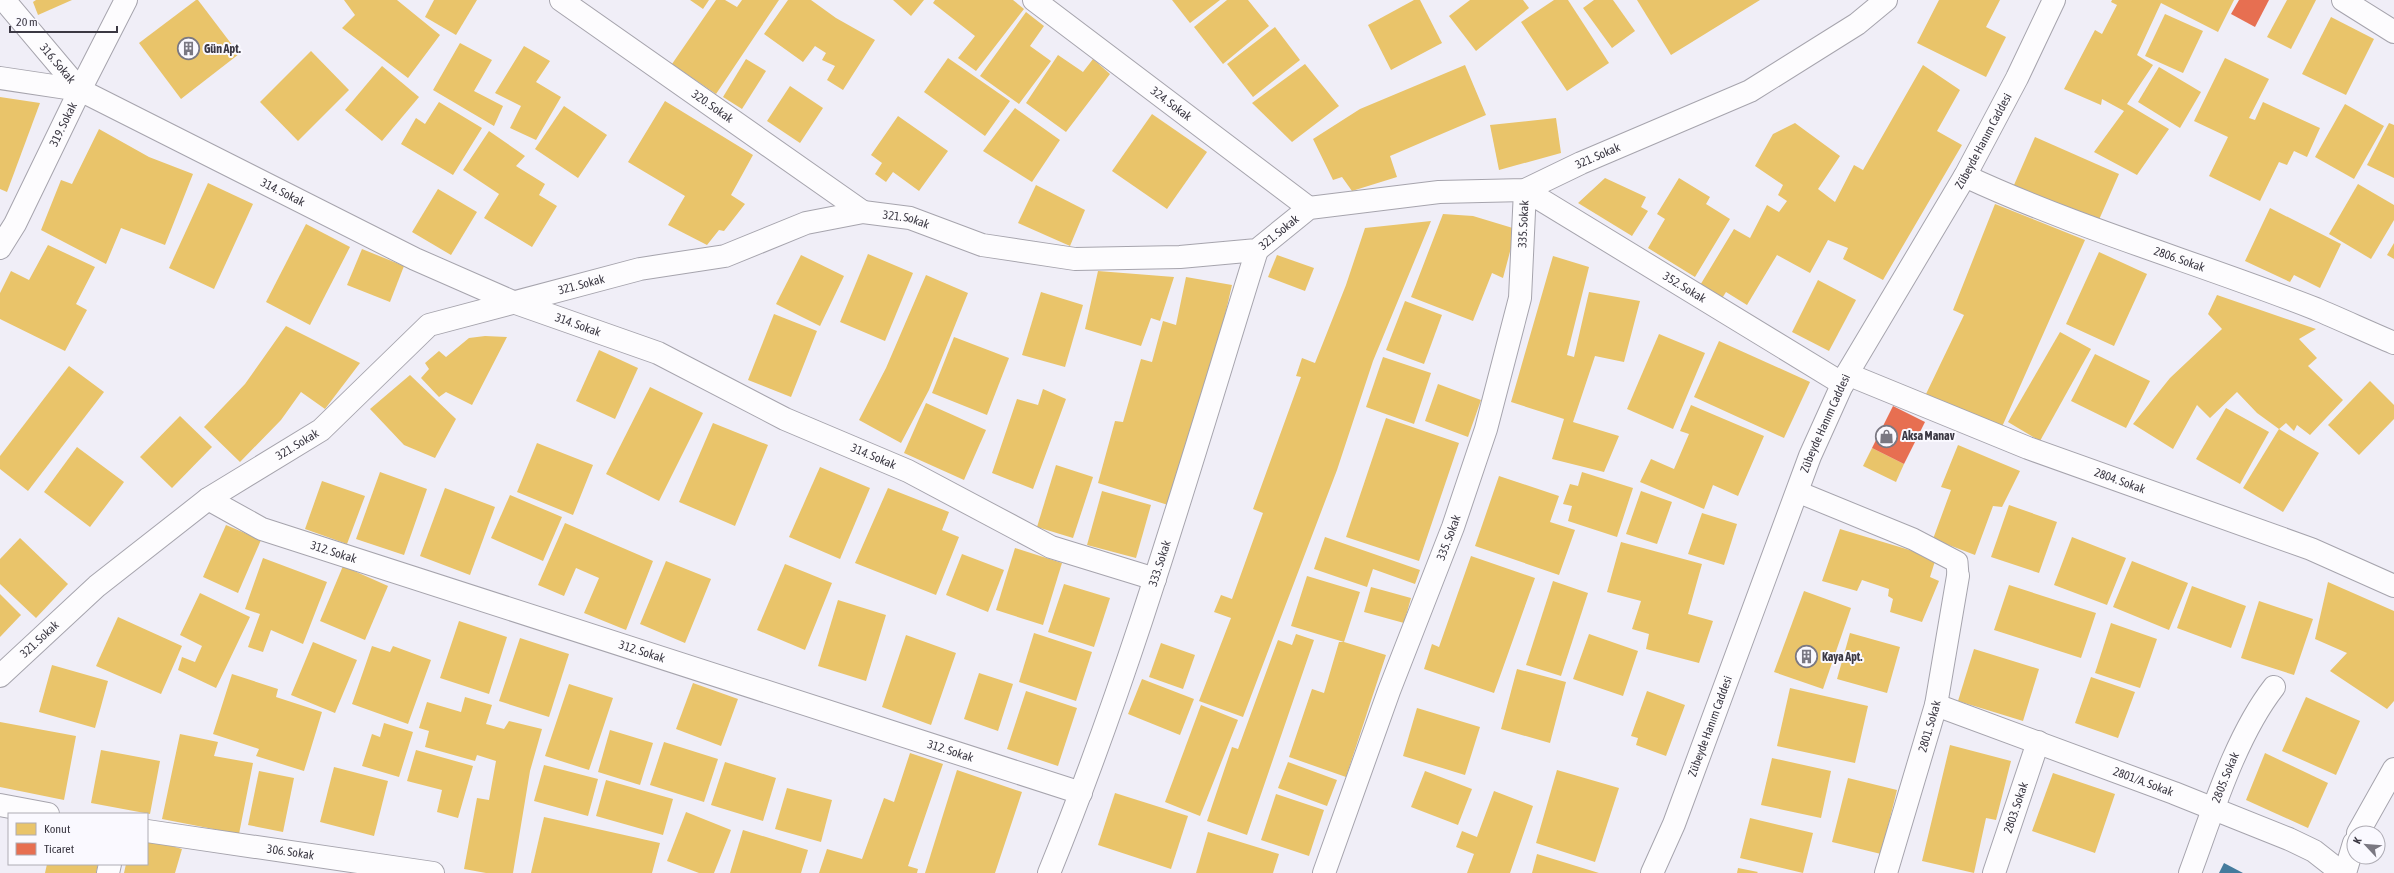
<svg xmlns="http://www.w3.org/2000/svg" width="2394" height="873" font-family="'Asap Condensed',sans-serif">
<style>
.homes{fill:#e9c46a}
.shops{fill:#e76f51}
.public{fill:#457b9d}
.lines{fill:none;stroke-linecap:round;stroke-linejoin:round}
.pedestrian-casing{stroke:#a6a4ad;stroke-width:23}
.minor-casing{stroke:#a6a4ad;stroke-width:24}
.tertiary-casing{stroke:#a6a4ad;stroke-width:24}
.pedestrian{stroke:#fdfcfe;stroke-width:21}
.minor{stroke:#fdfcfe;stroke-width:22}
.tertiary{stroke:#fdfcfe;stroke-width:22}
.labels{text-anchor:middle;stroke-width:4;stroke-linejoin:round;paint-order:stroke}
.poi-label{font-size:12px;font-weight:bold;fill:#3b3843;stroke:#faf9ff;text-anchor:start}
.street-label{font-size:12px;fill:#3b3843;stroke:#faf9ff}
</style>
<rect width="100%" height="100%" fill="#f0eef7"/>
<g class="homes">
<polygon points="36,0 72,0 38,15 33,2"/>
<polygon points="196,0 198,0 239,54 181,99 139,43"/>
<polygon points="344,0 397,0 440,35 408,78 342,28 355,15"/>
<polygon points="434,0 477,0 456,35 425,17"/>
<polygon points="690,0 709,0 703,9"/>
<polygon points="716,0 725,0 737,7 742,0 779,0 716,94 672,64"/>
<polygon points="788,0 811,0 836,18 875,40 843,90 827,80 835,66 822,60 826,53 815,46 803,62 764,34"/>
<polygon points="893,0 924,0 911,16"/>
<polygon points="935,0 1013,0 1024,9 976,71 958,58 975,36 933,3"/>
<polygon points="1172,0 1220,0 1190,23"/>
<polygon points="1227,0 1248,0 1269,26 1223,64 1194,27"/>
<polygon points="1414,0 1420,0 1442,43 1391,70 1368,25"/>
<polygon points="1470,0 1523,0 1529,8 1476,51 1449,16"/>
<polygon points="1554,0 1568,0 1609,63 1567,91 1521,22"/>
<polygon points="1594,0 1613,0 1635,31 1612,48 1583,8"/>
<polygon points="1637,0 1760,0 1671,55"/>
<polygon points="1939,0 2000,0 1986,27 2006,37 1986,77 1917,43"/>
<polygon points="2112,0 2234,0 2218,32 2161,3 2137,55 2153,65 2127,104 2169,129 2137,175 2094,152 2124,111 2102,99 2101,105 2064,89 2095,30 2102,34 2117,5 2111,2"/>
<polygon points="2287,0 2316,0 2291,49 2267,37"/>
<polygon points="1026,12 1044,26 1030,46 1051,61 1019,104 980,76"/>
<polygon points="2165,14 2203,31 2183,73 2145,56"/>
<polygon points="2331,17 2374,39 2346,95 2302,74"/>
<polygon points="1275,27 1300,60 1253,97 1227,64"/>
<polygon points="460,43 492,60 474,91 503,106 494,126 433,90"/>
<polygon points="524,46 550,61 536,82 561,97 536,140 510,128 521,106 495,93"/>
<polygon points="311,51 349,90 298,141 260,102"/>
<polygon points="1058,55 1083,72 1093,59 1110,74 1066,132 1026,103"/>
<polygon points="948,58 1010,101 985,136 924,92"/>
<polygon points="2225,58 2269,79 2249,118 2255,120 2263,102 2320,128 2307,157 2294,151 2287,165 2279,162 2260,201 2209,176 2228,137 2194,121"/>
<polygon points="746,59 766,71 742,109 723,97"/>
<polygon points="1305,64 1339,106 1292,142 1252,103"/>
<polygon points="1465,65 1486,115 1390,156 1397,177 1352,191 1342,177 1333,180 1313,139 1360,109"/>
<polygon points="1923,65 1960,90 1937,131 1962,145 1883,280 1843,259 1848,248 1828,240 1810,273 1777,255 1747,305 1726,292 1721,300 1699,287 1734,229 1750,238 1767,205 1779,212 1787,201 1778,195 1783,185 1755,166 1773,134 1795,123 1840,156 1818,189 1835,202 1854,165 1863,170"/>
<polygon points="382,66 419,97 382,141 345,110"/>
<polygon points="2159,67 2201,92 2180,128 2138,102"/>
<polygon points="790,86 823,108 800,143 767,121"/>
<polygon points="0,97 40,103 7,192 0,189"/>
<polygon points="665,101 753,155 731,195 745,204 724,231 719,230 707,245 668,225 685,196 628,162"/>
<polygon points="439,102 482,128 453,175 401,144 416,118 425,124"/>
<polygon points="2345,104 2384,126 2354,179 2315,157"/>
<polygon points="564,106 607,135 578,178 535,149"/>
<polygon points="1015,108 1060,140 1032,182 983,151"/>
<polygon points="1152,114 1207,152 1167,209 1112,171"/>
<polygon points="898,116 948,151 919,191 893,172 886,182 875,174 882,163 871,155"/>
<polygon points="1556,118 1561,153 1499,170 1490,125"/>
<polygon points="2389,123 2394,125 2394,178 2367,165"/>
<polygon points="99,129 149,157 193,174 165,245 121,228 106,264 41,230 61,180 72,184"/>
<polygon points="489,131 525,156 516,166 545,184 539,195 557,206 532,247 484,218 499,194 463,170"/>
<polygon points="2035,137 2119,174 2098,222 2014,185"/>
<polygon points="1605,178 1646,197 1641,207 1648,211 1632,236 1578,203"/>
<polygon points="1679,178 1710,197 1706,204 1730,219 1695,277 1648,248 1665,219 1657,214"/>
<polygon points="208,183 253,204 214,289 169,268"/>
<polygon points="2358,184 2394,205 2394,220 2371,259 2329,234"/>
<polygon points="1036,185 1085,210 1070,246 1018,223"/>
<polygon points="438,189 477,212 451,255 412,232"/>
<polygon points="1995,204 2085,240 2001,429 1926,394 1964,315 1953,310"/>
<polygon points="2270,208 2341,244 2320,288 2294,275 2290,282 2245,261"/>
<polygon points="1443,214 1473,216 1516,229 1503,278 1492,273 1473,321 1411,297"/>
<polygon points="1431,221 1373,361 1337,470 1243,717 1199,701 1231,618 1214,612 1221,595 1232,599 1263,513 1253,509 1301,377 1296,376 1302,358 1315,363 1346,285 1365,228"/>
<polygon points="306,224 350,247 310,325 266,302"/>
<polygon points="2394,243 2394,259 2387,255"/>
<polygon points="48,245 95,267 76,304 87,310 65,351 0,319 0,293 11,271 29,280"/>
<polygon points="362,249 404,266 390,302 347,285"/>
<polygon points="2099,252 2147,274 2114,346 2066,324"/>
<polygon points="868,254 913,273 885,341 840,322"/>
<polygon points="801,255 844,276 820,326 776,304"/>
<polygon points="1277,255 1314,268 1305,291 1268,277"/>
<polygon points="1553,256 1589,267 1567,355 1574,357 1589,292 1640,301 1624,362 1595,356 1573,422 1619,436 1604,472 1552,459 1564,419 1511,402"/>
<polygon points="1098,271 1174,277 1160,321 1151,318 1141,346 1085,329"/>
<polygon points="926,275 968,293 929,390 901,443 859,420 886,368"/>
<polygon points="1186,277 1232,285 1220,337 1168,505 1098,483 1115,421 1123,422 1141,359 1152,362 1163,321 1176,325"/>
<polygon points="1818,280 1856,300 1829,351 1792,332"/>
<polygon points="1041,292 1083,305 1065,367 1022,355"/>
<polygon points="2217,295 2316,329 2299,339 2317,358 2308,366 2343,400 2310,435 2297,425 2294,431 2286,423 2279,429 2257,413 2237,392 2210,418 2197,405 2173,449 2133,424 2170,378 2222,329 2208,314"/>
<polygon points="1405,301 1442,315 1424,364 1386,350"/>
<polygon points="774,314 817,331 791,397 748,380"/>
<polygon points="286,326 360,363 325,409 301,392 281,420 240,462 204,427 245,384"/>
<polygon points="2060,332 2091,349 2040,441 2008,422"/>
<polygon points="1659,334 1705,353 1673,429 1627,409"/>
<polygon points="485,336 507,337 472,405 446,392 439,397 421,378 429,369 425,363 439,351 446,357 469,338"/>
<polygon points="954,337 1009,358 987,415 932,393"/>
<polygon points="1719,341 1810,382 1784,438 1694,397"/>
<polygon points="599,350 638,368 615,419 576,401"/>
<polygon points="2095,354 2150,381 2126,428 2071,401"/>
<polygon points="1383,357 1431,373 1414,424 1366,407"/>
<polygon points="69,366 104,392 28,491 0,469 0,456"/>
<polygon points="410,375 456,419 435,458 404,445 370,409"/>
<polygon points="2370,381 2394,405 2394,419 2359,455 2328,425"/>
<polygon points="1438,384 1481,400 1468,437 1425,421"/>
<polygon points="650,387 703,413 659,501 606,474"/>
<polygon points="1043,389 1066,399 1033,489 992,473 1017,399 1038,405"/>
<polygon points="926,403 986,430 964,480 904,453"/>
<polygon points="1691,405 1764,436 1738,496 1713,485 1704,509 1640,482 1651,459 1674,469 1689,434 1680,431"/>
<polygon points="2226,408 2269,432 2240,484 2196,459"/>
<polygon points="180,416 212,447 172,488 140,457"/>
<polygon points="1386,418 1459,443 1419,561 1346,537"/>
<polygon points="713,423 768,445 735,526 679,502"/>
<polygon points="2279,429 2319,453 2283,512 2243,488"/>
<polygon points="537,443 593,465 573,515 517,492"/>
<polygon points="1958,445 2020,471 2002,507 1993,506 1975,555 1933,539 1951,490 1941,487"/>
<polygon points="77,447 124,482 90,527 44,492"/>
<polygon points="1872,448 1904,464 1896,482 1863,466"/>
<polygon points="1056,465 1093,477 1073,538 1037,527"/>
<polygon points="820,467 870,488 840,559 789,537"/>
<polygon points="380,472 427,489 404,555 356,539"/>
<polygon points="1582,472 1633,488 1617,537 1568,521 1572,506 1563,504 1570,484 1578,486"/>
<polygon points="1499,476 1559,496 1550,522 1575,530 1559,575 1475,546"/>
<polygon points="322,481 365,496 347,544 305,529"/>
<polygon points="445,488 495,507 470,575 420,556"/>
<polygon points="888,488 949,512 942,530 959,537 936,595 855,563"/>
<polygon points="1102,491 1151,505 1136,558 1087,545"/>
<polygon points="1641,491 1672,502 1657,544 1626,534"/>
<polygon points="510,495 562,517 543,561 491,538"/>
<polygon points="2009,505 2057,522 2039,573 1991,557"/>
<polygon points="1702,513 1737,524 1724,565 1688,554"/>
<polygon points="565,523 653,561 626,630 584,613 599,578 576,568 564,596 538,585"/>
<polygon points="226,525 261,540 238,593 203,577"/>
<polygon points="1840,529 1936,558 1930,577 1939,581 1922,622 1890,612 1893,599 1888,596 1889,589 1862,580 1857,591 1822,581"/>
<polygon points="1325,537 1420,570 1415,584 1373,569 1367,587 1314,569"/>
<polygon points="2072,537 2126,558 2107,605 2054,585"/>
<polygon points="20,538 68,584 36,618 0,584 0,559"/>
<polygon points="1621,542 1702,564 1688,614 1713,621 1699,663 1646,649 1649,634 1632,629 1641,601 1607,592"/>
<polygon points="1015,548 1062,563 1043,625 996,610"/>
<polygon points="962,554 1004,570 988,612 946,595"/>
<polygon points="1471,556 1535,578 1494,693 1424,669 1432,644 1439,647"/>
<polygon points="263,558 327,582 303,644 271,630 263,652 248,647 260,614 245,609"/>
<polygon points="666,561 711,579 685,643 640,624"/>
<polygon points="2132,561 2188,583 2169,630 2113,607"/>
<polygon points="785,564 832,583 805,650 757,630"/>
<polygon points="343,566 388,586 365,640 320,621"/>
<polygon points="1307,576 1360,592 1344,642 1386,655 1346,777 1289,757 1312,689 1324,693 1339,642 1344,642 1291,626"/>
<polygon points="1553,581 1588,593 1561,676 1526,665"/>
<polygon points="2328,582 2394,611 2394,701 2387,709 2330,671 2347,653 2315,639"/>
<polygon points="1064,584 1110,598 1094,647 1048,632"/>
<polygon points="2009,585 2096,613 2081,658 1994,630"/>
<polygon points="2192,586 2246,606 2231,648 2177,628"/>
<polygon points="1371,587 1411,598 1404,623 1364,612"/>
<polygon points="1804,591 1851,608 1823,689 1774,672"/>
<polygon points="200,593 250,617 216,688 178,670 182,657 195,662 202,646 180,635"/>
<polygon points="0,594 21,615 0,637"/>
<polygon points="838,600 886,615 866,681 818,666"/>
<polygon points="2259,601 2313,619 2294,675 2241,658"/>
<polygon points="118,617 182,646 161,694 96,666"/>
<polygon points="459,621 507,637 489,694 440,678"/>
<polygon points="2111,623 2157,639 2140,688 2095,673"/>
<polygon points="1034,633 1092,652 1076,701 1019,682"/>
<polygon points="1850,633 1900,647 1887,693 1837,679"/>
<polygon points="1296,634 1314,640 1247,835 1207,821 1232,747 1238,749 1278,640 1292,645"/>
<polygon points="1589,634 1638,651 1623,696 1573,679"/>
<polygon points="906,635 956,653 931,725 882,707"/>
<polygon points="520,638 569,654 549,717 499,701"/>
<polygon points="313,642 357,660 335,713 291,695"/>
<polygon points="1161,643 1195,655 1183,689 1149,677"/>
<polygon points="372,646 390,652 393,646 431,660 408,724 352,704"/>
<polygon points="1974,649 2039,669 2023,721 1958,701"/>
<polygon points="52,665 108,681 95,728 39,712"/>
<polygon points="1517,669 1566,682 1550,743 1501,729"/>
<polygon points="979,673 1013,684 998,731 964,719"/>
<polygon points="232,674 278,689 276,697 322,712 304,771 256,756 259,749 213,734"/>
<polygon points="2091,677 2135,692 2118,738 2075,723"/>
<polygon points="1142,679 1194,699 1180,735 1128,714"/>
<polygon points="693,683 738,699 721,746 676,729"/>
<polygon points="569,684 613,698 589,770 545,756"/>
<polygon points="1790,688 1868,706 1855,763 1777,746"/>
<polygon points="1026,691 1077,708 1058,766 1007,749"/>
<polygon points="1647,691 1685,705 1666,756 1636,745 1638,738 1631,736"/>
<polygon points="465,697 492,705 486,724 504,729 509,721 542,729 530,771 513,873 486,873 464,869 477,798 489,800 496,761 477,755 475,761 425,747 429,731 419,728 427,702 461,712"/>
<polygon points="2306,697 2360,721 2336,775 2282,751"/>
<polygon points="1201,705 1238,720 1200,816 1165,802"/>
<polygon points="1417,708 1480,727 1465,775 1403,756"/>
<polygon points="0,722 76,736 64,800 0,787"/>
<polygon points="384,723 413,732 399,777 362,766 372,734 380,737"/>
<polygon points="610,730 653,743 640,785 598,772"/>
<polygon points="180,734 218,742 214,756 253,763 239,834 162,819"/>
<polygon points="664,742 718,759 704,802 650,785"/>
<polygon points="1950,745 2011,761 1996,820 1986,818 1974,873 1922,861"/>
<polygon points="101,750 160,761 150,814 91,803"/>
<polygon points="416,750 473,766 458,818 437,812 442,790 407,781"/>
<polygon points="910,753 943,764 908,866 918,869 917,873 819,873 827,849 862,859 884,798 894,802"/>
<polygon points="2265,753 2328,783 2308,828 2246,800"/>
<polygon points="1772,758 1831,771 1821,818 1761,805"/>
<polygon points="725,762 776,778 763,821 711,805"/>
<polygon points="1288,762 1337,780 1327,806 1278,788"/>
<polygon points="544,765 598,779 588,816 534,801"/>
<polygon points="334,767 388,781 374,836 320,822"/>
<polygon points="957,770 1022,792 995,873 925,873"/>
<polygon points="1557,770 1619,788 1595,862 1536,843"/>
<polygon points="259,771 294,778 283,832 248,825"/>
<polygon points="1425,771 1472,789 1458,825 1411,807"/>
<polygon points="2053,773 2115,794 2095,853 2032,831"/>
<polygon points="1848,778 1897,790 1881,854 1832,842"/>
<polygon points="606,780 673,799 663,835 596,816"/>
<polygon points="787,788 832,800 821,842 775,829"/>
<polygon points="1494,791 1533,806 1510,873 1467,873 1474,854 1456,847 1462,831 1477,837"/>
<polygon points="1115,793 1188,816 1171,869 1098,845"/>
<polygon points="1276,794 1324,810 1309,856 1261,840"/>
<polygon points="686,812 731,830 714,873 699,873 667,861"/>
<polygon points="544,817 660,843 652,873 531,873"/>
<polygon points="1750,818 1813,833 1803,873 1740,858"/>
<polygon points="743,830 808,850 801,873 730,873"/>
<polygon points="1208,832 1279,854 1273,873 1196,873"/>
<polygon points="147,839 182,849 175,873 124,873 126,864 147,864"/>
<polygon points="1537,854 1599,873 1532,873"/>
<polygon points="47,864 98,864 96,873 45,873"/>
<polygon points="1738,868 1758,872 1757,873 1737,873"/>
</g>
<g class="shops">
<polygon points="2239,0 2269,0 2255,27 2231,14"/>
<polygon points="1893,406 1925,422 1904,464 1872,448"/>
</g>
<polygon class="public" points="2224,863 2243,873 2219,873"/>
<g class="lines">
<defs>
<polyline id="pedestrian" points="1798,492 1913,539 1957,562 1958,576"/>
<g id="minor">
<path id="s1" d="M4,0L80,90"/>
<path id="s2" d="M561,0L863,212"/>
<path id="s3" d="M1034,0L1309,208"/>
<polyline points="2343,0 2394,32"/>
<path id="s4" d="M0,78L80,90L415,259L513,302L658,353L785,419L908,471L1051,547L1155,579"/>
<path id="s5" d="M1965,176C2079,229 2199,263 2316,309C2342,320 2368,332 2394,343"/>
<path id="s6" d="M0,248L15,224L80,90L126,0"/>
<path id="s7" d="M1847,374L2028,448L2311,549L2394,586"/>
<path id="s8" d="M208,499L262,529L1081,793"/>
<path id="s9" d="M0,676L97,586L208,499L321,430L429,325L640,269L725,256L806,223L863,212L910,218L982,245L1075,259L1180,257L1257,250L1309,208L1439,192L1525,190L1581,163L1750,91L1857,24L1886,0"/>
<path id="s10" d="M1936,705L2174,793L2289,839L2314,851L2342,873"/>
<polyline points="0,805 48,814"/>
<path id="s11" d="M147,831L433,873"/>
<polyline points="2358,833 2394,769"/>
<polyline points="108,873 110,864"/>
<path id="s12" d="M1049,873C1132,670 1192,459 1257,250"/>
<path id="s13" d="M1324,873L1389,691L1453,527L1486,429L1520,298L1525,190L1843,384"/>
<path id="s14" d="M1886,873L1936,705L1958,576"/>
<path id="s15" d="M1994,873L2038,742"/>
<path id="s16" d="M2190,873C2212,814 2235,737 2274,687"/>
<polyline points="2345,873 2354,843"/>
</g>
<g id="tertiary">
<path id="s17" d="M1652,873L1674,824L1810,456L1847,374L1965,176L2017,78L2054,0"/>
</g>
</defs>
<use href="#pedestrian" class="pedestrian-casing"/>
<use href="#minor" class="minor-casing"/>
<use href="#tertiary" class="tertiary-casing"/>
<use href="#pedestrian" class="pedestrian"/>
<use href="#minor" class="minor"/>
<use href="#tertiary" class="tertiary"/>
</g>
<defs>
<symbol id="building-ring" viewBox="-11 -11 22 22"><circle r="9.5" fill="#faf9ff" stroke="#7a7882" stroke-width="1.5"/><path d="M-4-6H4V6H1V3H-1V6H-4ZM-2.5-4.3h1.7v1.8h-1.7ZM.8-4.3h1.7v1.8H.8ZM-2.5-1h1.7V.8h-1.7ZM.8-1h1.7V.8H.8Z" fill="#7a7882"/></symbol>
<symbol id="shop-ring" viewBox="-11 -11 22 22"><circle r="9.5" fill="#faf9ff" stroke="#7a7882" stroke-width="1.5"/><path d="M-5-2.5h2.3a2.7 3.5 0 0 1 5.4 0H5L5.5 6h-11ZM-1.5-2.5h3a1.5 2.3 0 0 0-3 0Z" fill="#7a7882"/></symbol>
</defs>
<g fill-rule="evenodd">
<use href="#building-ring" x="176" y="36" width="25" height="25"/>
<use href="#shop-ring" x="1874" y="424" width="25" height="25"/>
<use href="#building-ring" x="1794" y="644" width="25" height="25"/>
</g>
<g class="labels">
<g class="poi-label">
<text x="204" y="53">Gün Apt.</text>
<text x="1902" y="440">Aksa Manav</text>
<text x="1822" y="661">Kaya Apt.</text>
</g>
<g class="street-label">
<text dy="4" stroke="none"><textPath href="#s1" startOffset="83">316. Sokak</textPath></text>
<text dy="4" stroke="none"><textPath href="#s3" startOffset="172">324. Sokak</textPath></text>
<text dy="4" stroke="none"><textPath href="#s2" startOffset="185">320. Sokak</textPath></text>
<text dy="4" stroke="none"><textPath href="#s6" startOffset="139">319. Sokak</textPath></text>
<text dy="4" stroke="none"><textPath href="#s17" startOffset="806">Zübeyde Hanım Caddesi</textPath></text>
<text dy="4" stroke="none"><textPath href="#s9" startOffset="1771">321. Sokak</textPath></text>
<text dy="4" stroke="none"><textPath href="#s4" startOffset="308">314. Sokak</textPath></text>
<text dy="4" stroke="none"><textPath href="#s9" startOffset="1050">321. Sokak</textPath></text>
<text dy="4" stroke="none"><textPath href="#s13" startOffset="682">335. Sokak</textPath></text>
<text dy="4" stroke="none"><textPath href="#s9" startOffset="1435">321. Sokak</textPath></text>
<text dy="4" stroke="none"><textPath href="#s5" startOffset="230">2806. Sokak</textPath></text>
<text dy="4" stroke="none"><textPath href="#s9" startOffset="714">321. Sokak</textPath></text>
<text dy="4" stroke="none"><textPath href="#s13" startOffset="903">352. Sokak</textPath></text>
<text dy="4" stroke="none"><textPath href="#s4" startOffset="632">314. Sokak</textPath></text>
<text dy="4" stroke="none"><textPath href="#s17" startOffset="482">Zübeyde Hanım Caddesi</textPath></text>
<text dy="4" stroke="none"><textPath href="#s9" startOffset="378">321. Sokak</textPath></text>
<text dy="4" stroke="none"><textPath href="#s4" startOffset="956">314. Sokak</textPath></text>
<text dy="4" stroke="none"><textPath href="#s7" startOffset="293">2804. Sokak</textPath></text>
<text dy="4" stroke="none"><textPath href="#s13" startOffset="358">335. Sokak</textPath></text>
<text dy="4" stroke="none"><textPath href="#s8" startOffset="137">312. Sokak</textPath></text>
<text dy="4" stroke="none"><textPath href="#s12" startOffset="329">333. Sokak</textPath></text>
<text dy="4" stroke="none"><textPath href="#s9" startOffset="54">321. Sokak</textPath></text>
<text dy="4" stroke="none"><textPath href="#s8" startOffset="461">312. Sokak</textPath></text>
<text dy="4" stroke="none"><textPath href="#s17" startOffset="158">Zübeyde Hanım Caddesi</textPath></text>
<text dy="4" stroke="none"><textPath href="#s14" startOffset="153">2801. Sokak</textPath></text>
<text dy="4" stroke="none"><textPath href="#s8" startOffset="785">312. Sokak</textPath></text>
<text dy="4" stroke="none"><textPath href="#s16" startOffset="102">2805. Sokak</textPath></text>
<text dy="4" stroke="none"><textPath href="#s10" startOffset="221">2801/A. Sokak</textPath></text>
<text dy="4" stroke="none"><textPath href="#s15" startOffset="69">2803. Sokak</textPath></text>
<text dy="4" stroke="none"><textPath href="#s11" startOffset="145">306. Sokak</textPath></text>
</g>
</g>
<rect x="8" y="813" width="140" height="52" fill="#faf9ff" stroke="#aeacb4"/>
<rect x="16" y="823" width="20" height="12" fill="#e9c46a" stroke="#aeacb4"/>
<text x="44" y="833" font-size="12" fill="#3b3843">Konut</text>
<rect x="16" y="843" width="20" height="12" fill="#e76f51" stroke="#aeacb4"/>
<text x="44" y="853" font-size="12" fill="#3b3843">Ticaret</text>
<g transform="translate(2366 845) rotate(296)"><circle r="19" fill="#faf9ff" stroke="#aeacb4"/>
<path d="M0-3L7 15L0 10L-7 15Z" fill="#7a7882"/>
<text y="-6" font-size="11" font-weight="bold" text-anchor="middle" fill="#3b3843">K</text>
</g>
<path d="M10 26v6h107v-6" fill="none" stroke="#3b3843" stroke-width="2"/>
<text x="16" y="26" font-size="12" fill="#3b3843" stroke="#faf9ff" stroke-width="3" paint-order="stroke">20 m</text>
</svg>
